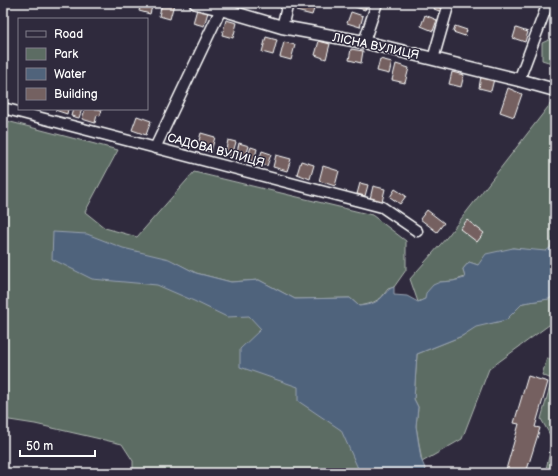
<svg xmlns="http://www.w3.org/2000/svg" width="558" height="476" font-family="'Balsamiq Sans',sans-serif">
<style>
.green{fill:#5c6c63;stroke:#aeb6b1}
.water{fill:#50637b;stroke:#96a1b0}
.building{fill:#746161;stroke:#fff}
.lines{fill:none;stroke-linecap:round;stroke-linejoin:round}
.minor-casing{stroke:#fff;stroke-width:13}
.tertiary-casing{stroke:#fff;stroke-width:15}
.minor{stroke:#2f2a3d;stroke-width:10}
.tertiary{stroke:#2f2a3d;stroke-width:12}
.labels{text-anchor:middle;stroke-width:3;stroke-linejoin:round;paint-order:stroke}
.street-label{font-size:12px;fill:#fff;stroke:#2f2a3d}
</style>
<rect width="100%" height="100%" fill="#2f2a3d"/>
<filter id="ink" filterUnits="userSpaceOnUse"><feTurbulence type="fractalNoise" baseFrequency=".025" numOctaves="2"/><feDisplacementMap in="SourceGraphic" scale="8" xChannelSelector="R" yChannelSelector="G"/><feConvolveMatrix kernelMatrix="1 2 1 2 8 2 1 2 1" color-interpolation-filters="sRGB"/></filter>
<g filter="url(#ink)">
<g class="green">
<polygon points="555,37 555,64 542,60 542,43"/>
<polygon points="555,98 555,229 551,247 546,252 513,248 478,265 469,262 463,269 465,277 453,281 440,282 425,299 418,302 410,279 447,237"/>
<polygon points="3,120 118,150 85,212 105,228 137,237 194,172 372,215 406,241 406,270 394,287 388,289 381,298 372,303 359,306 350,298 295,299 259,280 231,282 196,273 174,262 217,291 279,313 376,473 133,473 133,461 122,444 35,424 3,419"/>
<polygon points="555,295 555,324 549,325 489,369 462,439 422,462 416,426 418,407 414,399 417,354 462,336 476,326 506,320 523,303 548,299"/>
<polygon points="547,358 555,360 555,473 545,473 553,440 541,419 552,379 542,375"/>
</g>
<path class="water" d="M555,229V295L549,299L523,303L506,320L476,327L462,336L417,354L414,399L418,407L416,426L421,459L427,473H360L341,430L298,401V387L240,367V349L261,329L249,316L227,317L194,301L157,285L92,279L52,259L53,232L87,234L123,248L169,259L196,273L231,282L259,280L295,299L350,298L359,306C367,305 375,304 381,298C387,293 386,290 394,287V295L407,296L418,302L425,299L426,293L433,285L440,282L453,281L465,278L463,269L469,262L478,265L486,254L513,248L546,251L551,247Z"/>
<g class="building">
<polygon points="112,3 124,3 122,8 111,5"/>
<polygon points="141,3 153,3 150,14 139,11"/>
<polygon points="162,3 169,3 174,4 170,19 159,16"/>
<polygon points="262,3 279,3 278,7"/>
<polygon points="298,3 316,3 312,15 296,11"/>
<polygon points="356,3 368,3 365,10 355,7"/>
<polygon points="436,3 445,3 442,12 434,9"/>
<polygon points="197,9 208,12 204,26 193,23"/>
<polygon points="351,12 363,16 360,27 347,23"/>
<polygon points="425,15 437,20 433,31 421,26"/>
<polygon points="226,20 237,23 233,38 222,35"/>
<polygon points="455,26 467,30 465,36 453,32"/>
<polygon points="516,28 528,32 525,42 513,38"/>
<polygon points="266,37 277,40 273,55 262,52"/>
<polygon points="319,41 330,44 326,59 315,55"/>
<polygon points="284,42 295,45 291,60 280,57"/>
<polygon points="351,49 363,51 361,63 349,60"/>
<polygon points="380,59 392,62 389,74 377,71"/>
<polygon points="396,64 409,68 405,83 392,80"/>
<polygon points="452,72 464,75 461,87 449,84"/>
<polygon points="481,76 494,79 491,91 479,88"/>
<polygon points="3,85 9,87 5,100 3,99"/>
<polygon points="508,88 522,94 514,117 500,112"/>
<polygon points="56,109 68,109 67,114 55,110"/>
<polygon points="73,109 82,109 79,118 71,116"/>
<polygon points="85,109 97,109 102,110 100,116 97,115 95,123 82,119"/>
<polygon points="137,116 151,121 146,135 132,130"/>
<polygon points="201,133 215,137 211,152 197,148"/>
<polygon points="228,140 236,142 232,156 225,154"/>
<polygon points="239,143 249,146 245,159 236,156"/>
<polygon points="251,147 257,149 254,161 247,159"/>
<polygon points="262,151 271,154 267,166 258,163"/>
<polygon points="276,155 291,159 287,171 273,167"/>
<polygon points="301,161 314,165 310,179 297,174"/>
<polygon points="323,166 339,171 335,186 319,181"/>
<polygon points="360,183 368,185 365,196 357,194"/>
<polygon points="373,186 385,189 382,202 370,199"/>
<polygon points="395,189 406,196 400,204 390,197"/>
<polygon points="427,210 444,223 437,232 420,219"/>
<polygon points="467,220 484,233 477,242 460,229"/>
<polygon points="528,376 548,382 535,427 540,428 526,473 505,473 519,424 514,423"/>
</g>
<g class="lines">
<defs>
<g id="minor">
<polyline points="282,27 288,3"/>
<polyline points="364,42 377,3"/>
<polyline points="433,59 449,3"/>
<polyline points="519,80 548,3"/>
<polyline points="3,108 382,207 417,231"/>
<polyline points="155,148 221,9 222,3"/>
</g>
<polyline id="tertiary" points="196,3 221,9 282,27 364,42 519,80 555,90"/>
</defs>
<use href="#minor" class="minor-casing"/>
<use href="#tertiary" class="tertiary-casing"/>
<use href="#minor" class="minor"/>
<use href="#tertiary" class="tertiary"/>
</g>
</g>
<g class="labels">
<g class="street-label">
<text transform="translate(376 46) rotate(12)" y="4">ЛІСНА ВУЛИЦЯ</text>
<text transform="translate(216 150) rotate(15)" y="4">САДОВА ВУЛИЦЯ</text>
</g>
</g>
<rect width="558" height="476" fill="none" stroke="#2f2a3d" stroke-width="16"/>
<rect x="8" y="8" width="542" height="460" fill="none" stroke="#fff" stroke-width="1.5" filter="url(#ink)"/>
<rect x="18" y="18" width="130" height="92" fill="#2f2a3d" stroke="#827f8b"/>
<rect x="26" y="31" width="20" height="6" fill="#2f2a3d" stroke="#827f8b"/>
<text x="54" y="38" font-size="12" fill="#ffffff">Road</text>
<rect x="26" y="48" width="20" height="12" fill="#5c6c63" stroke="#827f8b"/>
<text x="54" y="58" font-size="12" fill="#ffffff">Park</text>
<rect x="26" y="68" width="20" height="12" fill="#50637b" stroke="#827f8b"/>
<text x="54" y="78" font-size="12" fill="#ffffff">Water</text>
<rect x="26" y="88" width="20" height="12" fill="#746161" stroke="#827f8b"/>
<text x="54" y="98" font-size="12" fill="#ffffff">Building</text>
<path d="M20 450v6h75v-6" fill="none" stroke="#ffffff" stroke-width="2"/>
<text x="26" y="450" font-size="12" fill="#ffffff" stroke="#2f2a3d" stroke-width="3" paint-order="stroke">50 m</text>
</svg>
